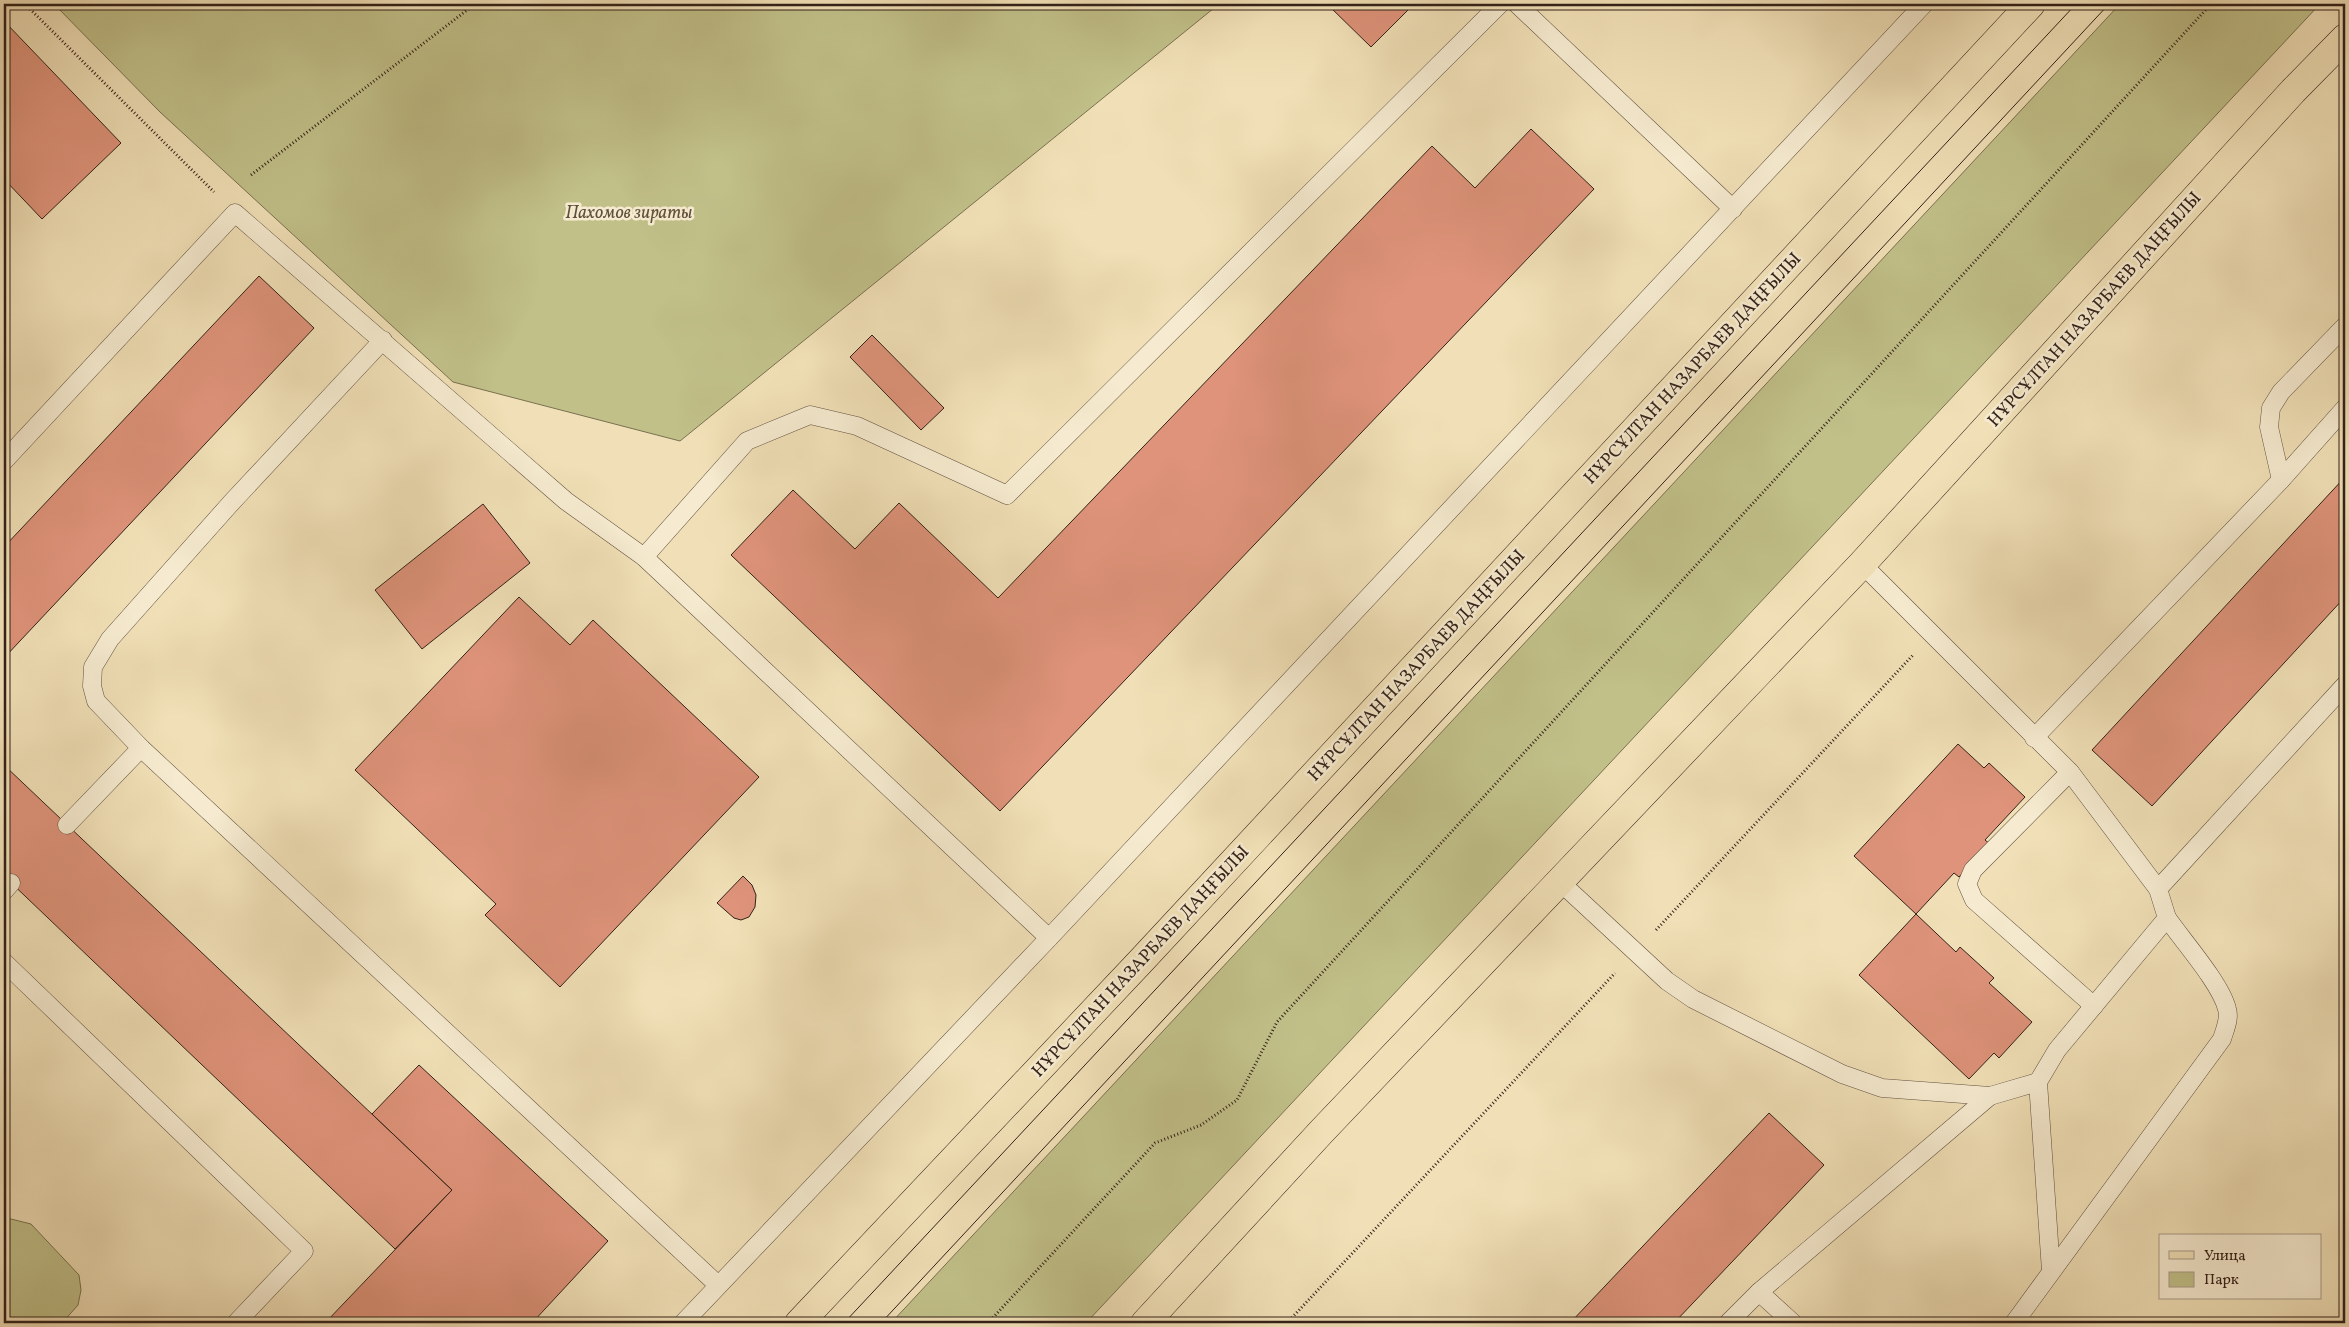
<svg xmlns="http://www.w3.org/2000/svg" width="2349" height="1327" font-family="Vollkorn,serif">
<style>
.green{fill:#c1c089;stroke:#7a7051}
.building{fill:#de937a;stroke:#332119}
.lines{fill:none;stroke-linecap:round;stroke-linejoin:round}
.service-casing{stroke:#625140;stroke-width:19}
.primary-casing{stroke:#332119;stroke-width:29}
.path{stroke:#332119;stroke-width:3;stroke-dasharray:1 2.5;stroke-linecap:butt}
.service{stroke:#f6ebd0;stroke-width:18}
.primary{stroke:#f1e0b7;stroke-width:28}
.tram{stroke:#332119;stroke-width:1}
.labels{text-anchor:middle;stroke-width:5;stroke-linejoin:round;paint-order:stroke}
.park-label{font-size:18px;font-style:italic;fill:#5e513b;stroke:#f6ebd0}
.street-label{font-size:18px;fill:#332119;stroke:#f6ebd0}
</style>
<rect width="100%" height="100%" fill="#f1e0b7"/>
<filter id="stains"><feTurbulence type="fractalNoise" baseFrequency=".004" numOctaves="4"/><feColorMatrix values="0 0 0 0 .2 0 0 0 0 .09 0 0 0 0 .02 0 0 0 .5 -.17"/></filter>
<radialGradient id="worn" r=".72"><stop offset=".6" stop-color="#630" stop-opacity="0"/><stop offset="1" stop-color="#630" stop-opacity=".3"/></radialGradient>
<g class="green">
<polygon points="54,4 1219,4 680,441 453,382 160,112"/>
<polygon points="2120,4 2320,4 1086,1323 891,1323"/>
<polygon points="11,1219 31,1224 79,1275 81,1290 78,1305 62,1323 4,1323 4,1220"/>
</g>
<g class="building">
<polygon points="1327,4 1414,4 1371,47"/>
<polygon points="4,21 121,143 42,219 4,179"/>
<polygon points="1531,129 1594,189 1000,811 731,555 793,490 855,549 899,503 998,598 1432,146 1475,188"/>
<polygon points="259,276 314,328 4,658 4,547"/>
<polygon points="872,335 944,408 921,430 850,357"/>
<polygon points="2345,477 2345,597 2152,806 2092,750"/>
<polygon points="483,504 530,563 422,649 375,590"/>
<polygon points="519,597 570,645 593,620 759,777 560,987 485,915 496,904 355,770"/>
<polygon points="1958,744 1984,768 1989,763 2025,797 1985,840 1990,844 1959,877 1954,873 1916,914 1854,856"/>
<polygon points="4,765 452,1190 395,1249 4,876"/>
<polygon points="743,876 752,885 756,895 755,907 749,917 741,920 734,918 717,903"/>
<polygon points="1916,914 1956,952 1960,947 1994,978 1989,983 2032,1022 1999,1058 1994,1053 1969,1079 1859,975"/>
<polygon points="419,1065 608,1241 532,1323 325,1323 452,1190 372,1114"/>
<polygon points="1769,1113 1824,1165 1674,1323 1570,1323"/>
</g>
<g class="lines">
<defs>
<g id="service">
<polyline points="1517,4 1733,209"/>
<polyline points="383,340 231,503 110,639 93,667 92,686 96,701 141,748 718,1285"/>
<polyline points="4,461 235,213 566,501 644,557 1049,938"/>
<polyline points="2281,480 2269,427 2271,408 2281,392 2345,326"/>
<polyline points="644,557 747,441 810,415 857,426 1007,495 1500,4"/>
<polyline points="1862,564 2070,772 1973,870 1967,884 1974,900 2094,1006"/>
<polyline points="2034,738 2281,480 2345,408"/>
<polyline points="67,825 141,748"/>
<polyline points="1559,881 1667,981 1693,999 1842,1074 1882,1088 1990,1096 2038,1082"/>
<polyline points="2158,889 2345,685"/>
<polyline points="4,891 11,883"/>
<polyline points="4,962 304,1251 236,1323"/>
<polyline points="2051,1271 2038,1082 2057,1050 2167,918 2158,889 2070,772"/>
<polyline points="1759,1292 1793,1323"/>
<polyline points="683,1323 1049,938 1924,4"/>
<polyline points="1728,1323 1759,1292 1990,1096"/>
<path d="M2014,1323L2222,1039C2225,1029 2230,1019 2227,1009C2221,984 2183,941 2167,918"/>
</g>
<g id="primary">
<polyline points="799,1323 1140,962 2031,4"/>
<polyline points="1145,1323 1322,1131 1862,564 2293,91 2345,38"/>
</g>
</defs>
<use href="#service" class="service-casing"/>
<use href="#primary" class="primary-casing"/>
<g class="path">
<polyline points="25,4 214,192"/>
<polyline points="251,175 475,4"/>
<polyline points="1656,930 1913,655"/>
<polyline points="988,1323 1155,1143 1201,1125 1237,1100 1277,1022 2211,4"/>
<polyline points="1287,1323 1615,973"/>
</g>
<use href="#service" class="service"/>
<use href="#primary" class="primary"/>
<g class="tram">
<polyline points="844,1323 2076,4"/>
<polyline points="881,1323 2109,4"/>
</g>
</g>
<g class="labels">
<g class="park-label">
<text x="629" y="218">Пахомов зираты</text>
</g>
<g class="street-label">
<text transform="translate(2094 309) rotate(-48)" y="6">НҰРСҰЛТАН НАЗАРБАЕВ ДАҢҒЫЛЫ</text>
<text transform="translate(1692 368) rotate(-47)" y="6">НҰРСҰЛТАН НАЗАРБАЕВ ДАҢҒЫЛЫ</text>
<text transform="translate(1416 665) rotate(-47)" y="6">НҰРСҰЛТАН НАЗАРБАЕВ ДАҢҒЫЛЫ</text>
<text transform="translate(1140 961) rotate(-47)" y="6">НҰРСҰЛТАН НАЗАРБАЕВ ДАҢҒЫЛЫ</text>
</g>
</g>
<rect width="2349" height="1327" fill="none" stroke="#f1e0b7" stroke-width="20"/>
<rect x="5" y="5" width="2339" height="1317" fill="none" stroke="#332119" stroke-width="2.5"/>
<rect x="10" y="10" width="2329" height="1307" fill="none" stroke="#332119"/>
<rect x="2159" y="1234" width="162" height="65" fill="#f6ebd0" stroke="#a89a87"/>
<rect x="2169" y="1251" width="25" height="8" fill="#f1e0b7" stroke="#a89a87"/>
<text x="2204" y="1260" font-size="15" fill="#332119">Улица</text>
<rect x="2169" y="1272" width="25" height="15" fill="#c1c089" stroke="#a89a87"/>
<text x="2204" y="1284" font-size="15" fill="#332119">Парк</text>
<rect width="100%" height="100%" filter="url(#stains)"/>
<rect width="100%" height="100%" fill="url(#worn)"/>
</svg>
